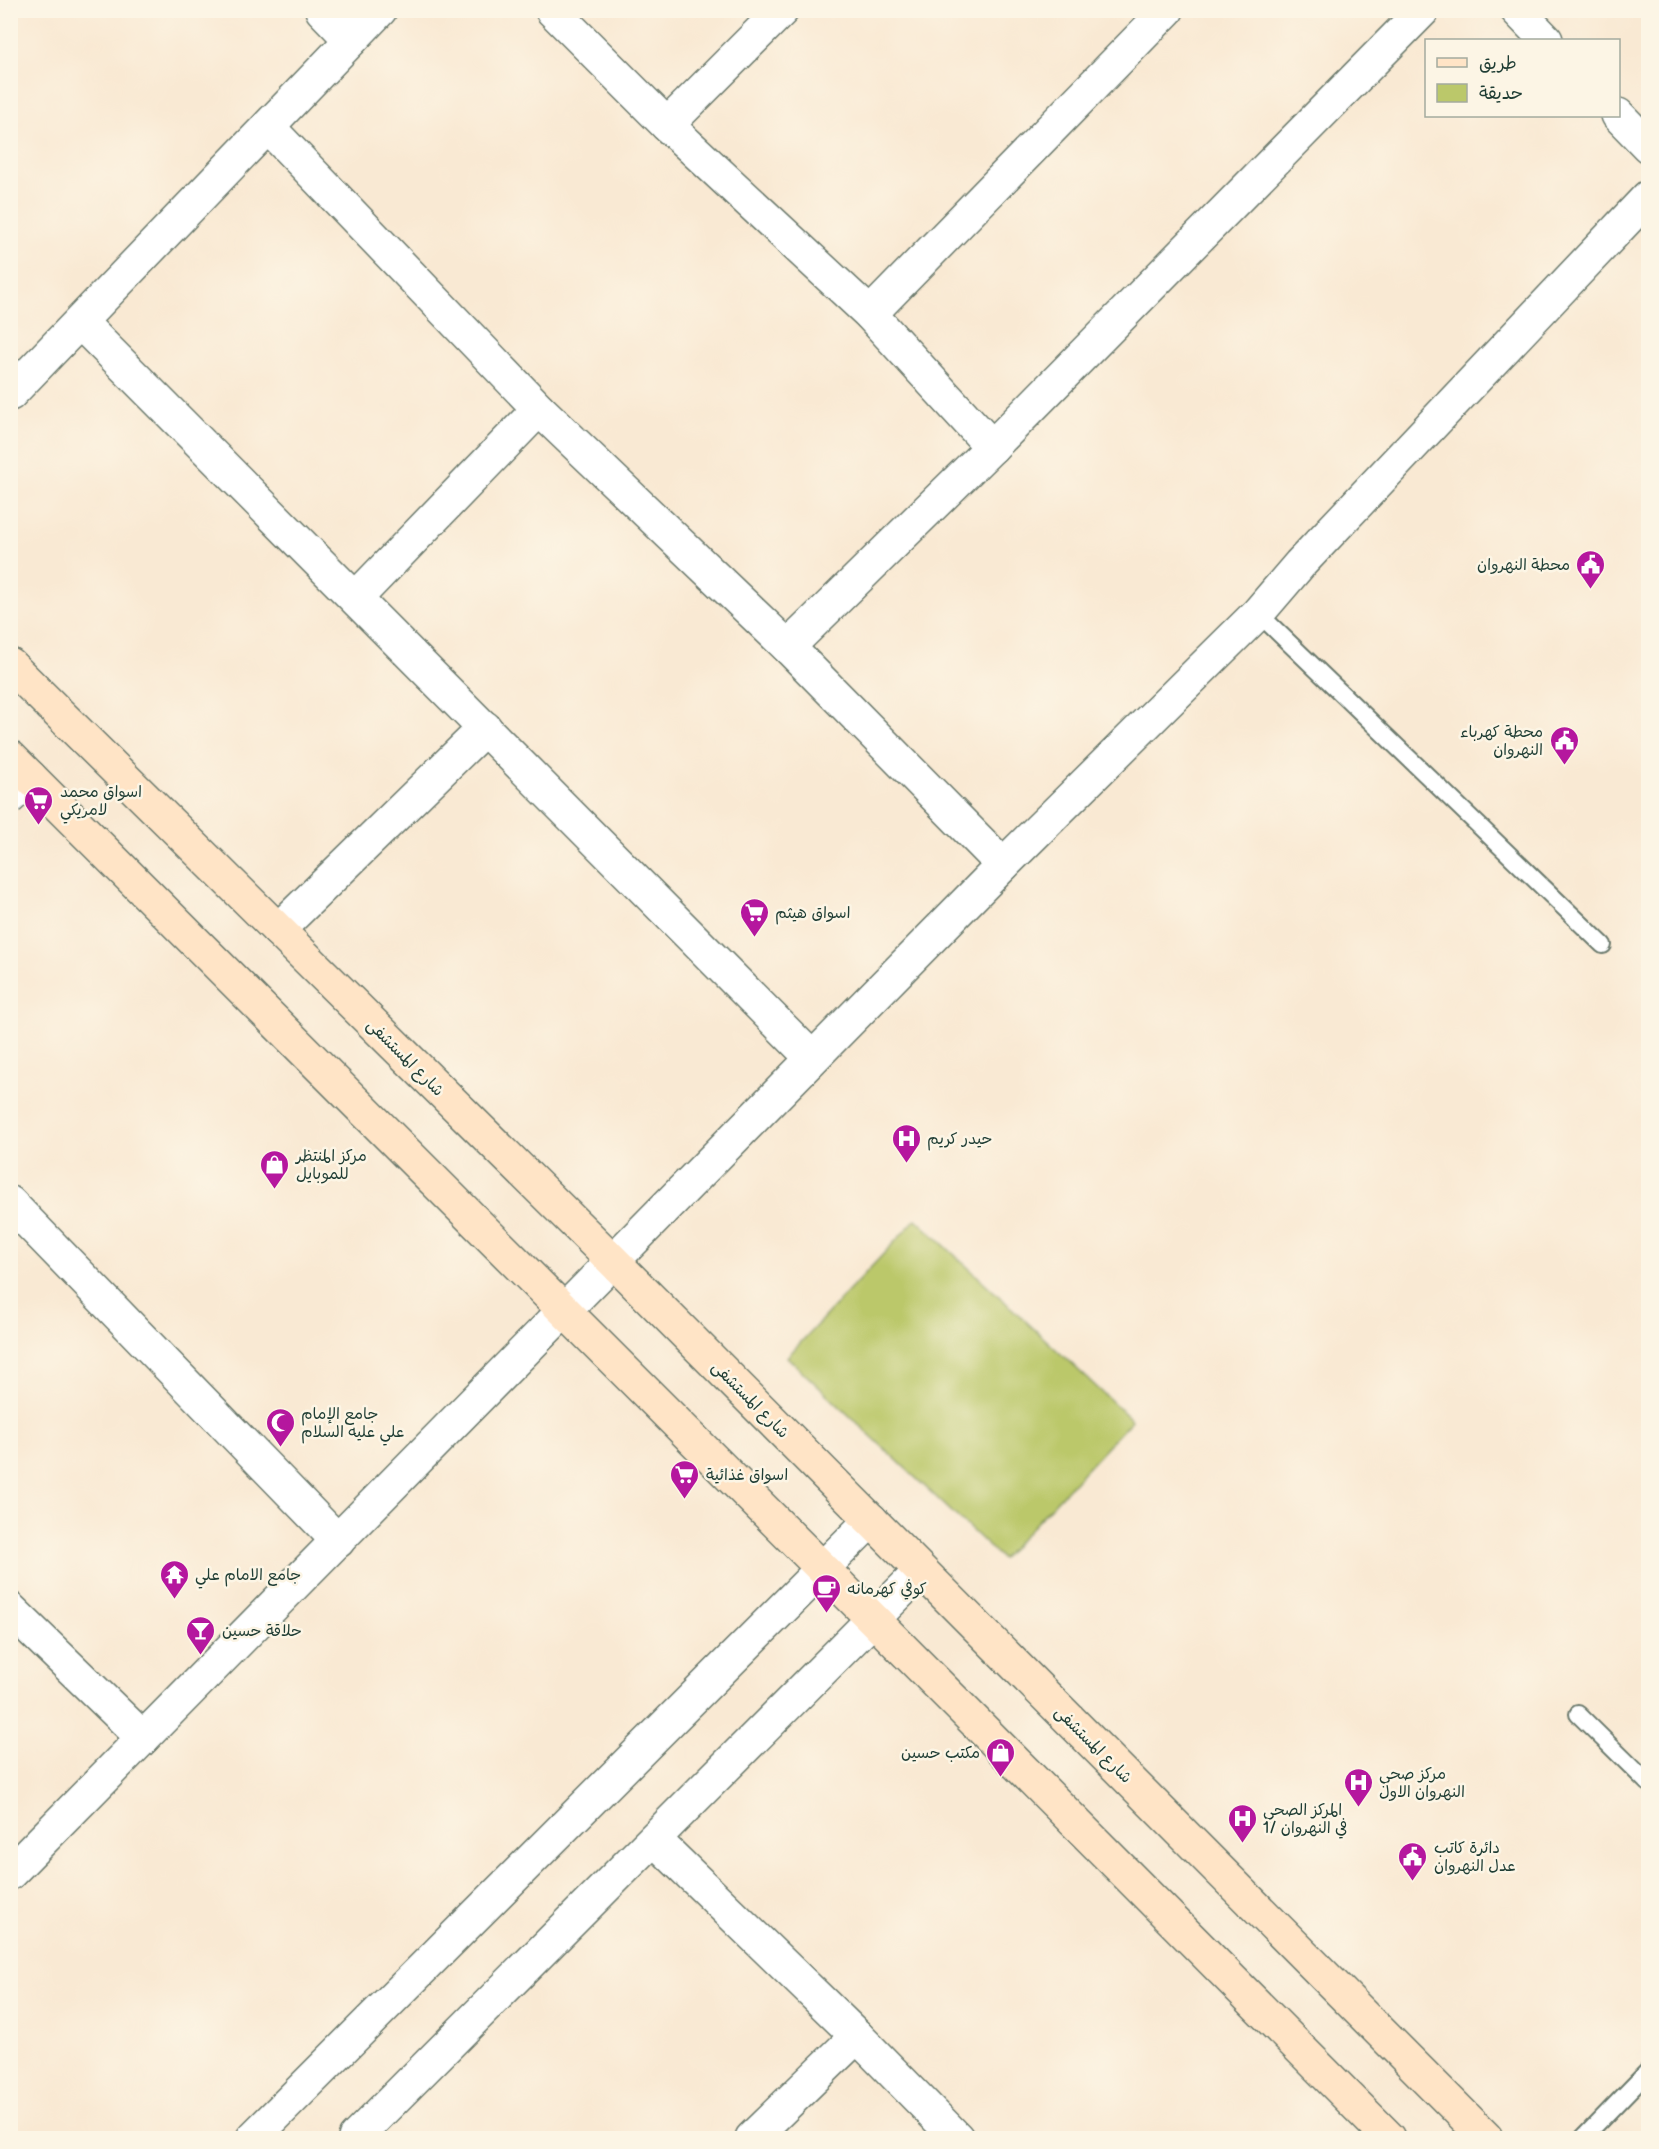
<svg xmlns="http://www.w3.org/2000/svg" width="1659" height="2149" font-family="'Balsamiq Sans','Playpen Sans Arabic',sans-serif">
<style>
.green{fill:#bbc86a;stroke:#6d824f;stroke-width:1.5}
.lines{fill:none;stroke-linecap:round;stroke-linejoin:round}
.lane-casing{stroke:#6b796c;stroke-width:20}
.street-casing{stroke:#6b796c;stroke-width:36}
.secondary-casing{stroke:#6b796c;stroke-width:36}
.lane{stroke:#fff;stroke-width:16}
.street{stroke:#fff;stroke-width:33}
.secondary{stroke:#ffe4c6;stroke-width:33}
.labels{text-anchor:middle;stroke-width:5;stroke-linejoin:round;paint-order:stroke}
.poi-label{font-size:16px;fill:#1f3d34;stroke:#fcf5e5;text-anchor:start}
.street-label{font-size:16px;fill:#1f3d34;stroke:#fcf5e5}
</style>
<rect width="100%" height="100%" fill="#fcf5e5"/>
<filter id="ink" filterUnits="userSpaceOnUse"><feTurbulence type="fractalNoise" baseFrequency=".0167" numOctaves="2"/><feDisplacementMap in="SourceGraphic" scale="12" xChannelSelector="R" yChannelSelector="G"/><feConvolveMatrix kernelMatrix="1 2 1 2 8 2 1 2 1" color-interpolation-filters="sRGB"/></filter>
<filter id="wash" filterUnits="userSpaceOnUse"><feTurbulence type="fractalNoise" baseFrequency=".008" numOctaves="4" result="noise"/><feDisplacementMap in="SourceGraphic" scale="24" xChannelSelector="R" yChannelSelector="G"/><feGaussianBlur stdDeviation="1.35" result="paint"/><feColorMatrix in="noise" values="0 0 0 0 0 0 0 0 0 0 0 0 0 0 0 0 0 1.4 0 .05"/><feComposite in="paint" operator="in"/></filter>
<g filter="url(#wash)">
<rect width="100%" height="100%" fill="#f9e9d3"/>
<polygon class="green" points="916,1219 1132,1420 1002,1559 787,1357"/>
</g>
<g filter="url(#ink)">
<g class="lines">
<defs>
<g id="lane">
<polyline points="1258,613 1603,945"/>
<polyline points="1578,1714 1648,1783"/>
<polyline points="1583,2138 1648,2071"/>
</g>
<g id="street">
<polyline points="322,10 351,40"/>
<polyline points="552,10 667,125 870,314 992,447"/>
<polyline points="1517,10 1546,40"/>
<polyline points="1618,115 1648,146"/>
<polyline points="667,125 782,10"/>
<polyline points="268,127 539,409 788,647 1003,865"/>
<polyline points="870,314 1167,10"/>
<polyline points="80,322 812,1058"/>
<polyline points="10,394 380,10"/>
<polyline points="356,598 539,409"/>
<polyline points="788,647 992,447 1423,10"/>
<polyline points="10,797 30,777"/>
<polyline points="278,930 485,728"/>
<polyline points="10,1203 338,1541"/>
<polyline points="10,1609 143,1738"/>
<polyline points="654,1839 857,2036 957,2138"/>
<polyline points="10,1873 1003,865 1258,613 1300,564 1648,197"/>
<polyline points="253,2138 871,1520"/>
<polyline points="355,2138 921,1571"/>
<polyline points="752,2138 857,2036"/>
</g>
<g id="secondary">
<polyline points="10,665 612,1260 1486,2138"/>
<polyline points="10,757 873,1619 1389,2138"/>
</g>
</defs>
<use href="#lane" class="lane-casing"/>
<use href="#street" class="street-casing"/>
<use href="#secondary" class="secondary-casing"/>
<use href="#lane" class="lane"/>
<use href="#street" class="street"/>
<use href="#secondary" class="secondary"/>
</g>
</g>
<defs>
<symbol id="civic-pin" viewBox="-11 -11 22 30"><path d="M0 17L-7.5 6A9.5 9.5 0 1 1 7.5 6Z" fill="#b5179e" stroke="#fcf5e5"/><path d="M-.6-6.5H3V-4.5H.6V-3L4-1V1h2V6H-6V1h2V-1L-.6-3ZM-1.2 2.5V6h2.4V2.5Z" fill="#fff"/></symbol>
<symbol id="supermarket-pin" viewBox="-11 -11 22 30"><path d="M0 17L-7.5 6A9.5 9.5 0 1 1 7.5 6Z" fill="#b5179e" stroke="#fcf5e5"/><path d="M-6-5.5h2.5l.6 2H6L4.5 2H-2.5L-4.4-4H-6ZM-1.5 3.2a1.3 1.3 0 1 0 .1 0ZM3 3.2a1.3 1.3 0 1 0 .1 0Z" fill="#fff"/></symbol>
<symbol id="hospital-pin" viewBox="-11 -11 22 30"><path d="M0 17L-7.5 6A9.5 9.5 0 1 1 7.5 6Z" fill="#b5179e" stroke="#fcf5e5"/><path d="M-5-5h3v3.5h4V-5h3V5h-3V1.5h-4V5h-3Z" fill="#fff"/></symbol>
<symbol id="shop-pin" viewBox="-11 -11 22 30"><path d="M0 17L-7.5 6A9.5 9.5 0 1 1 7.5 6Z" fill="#b5179e" stroke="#fcf5e5"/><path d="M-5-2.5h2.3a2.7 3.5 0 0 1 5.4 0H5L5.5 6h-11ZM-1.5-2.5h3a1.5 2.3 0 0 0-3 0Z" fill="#fff"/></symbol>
<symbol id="mosque-pin" viewBox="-11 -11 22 30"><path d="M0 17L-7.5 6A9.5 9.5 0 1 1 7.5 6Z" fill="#b5179e" stroke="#fcf5e5"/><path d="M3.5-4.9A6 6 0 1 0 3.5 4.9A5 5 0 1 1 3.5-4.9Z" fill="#fff"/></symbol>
<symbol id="temple-pin" viewBox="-11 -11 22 30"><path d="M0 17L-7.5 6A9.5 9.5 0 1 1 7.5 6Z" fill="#b5179e" stroke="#fcf5e5"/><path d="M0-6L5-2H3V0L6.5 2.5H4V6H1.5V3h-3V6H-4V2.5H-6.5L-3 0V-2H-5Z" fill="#fff"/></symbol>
<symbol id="cafe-pin" viewBox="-11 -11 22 30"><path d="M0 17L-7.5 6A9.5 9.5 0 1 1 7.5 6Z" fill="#b5179e" stroke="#fcf5e5"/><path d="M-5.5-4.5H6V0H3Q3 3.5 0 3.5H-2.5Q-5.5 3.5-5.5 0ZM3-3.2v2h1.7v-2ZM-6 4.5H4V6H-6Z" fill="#fff"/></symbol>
<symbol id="bar-pin" viewBox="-11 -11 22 30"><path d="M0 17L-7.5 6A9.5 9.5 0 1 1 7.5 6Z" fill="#b5179e" stroke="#fcf5e5"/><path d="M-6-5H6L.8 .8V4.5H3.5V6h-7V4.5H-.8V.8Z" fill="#fff"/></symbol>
</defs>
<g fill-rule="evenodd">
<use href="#civic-pin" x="1574" y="548" width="33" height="45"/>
<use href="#civic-pin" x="1548" y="724" width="33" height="45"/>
<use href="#supermarket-pin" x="22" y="784" width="33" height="45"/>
<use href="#supermarket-pin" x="738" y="896" width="33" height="45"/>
<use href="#hospital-pin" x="890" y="1122" width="33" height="45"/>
<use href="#shop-pin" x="258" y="1148" width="33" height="45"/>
<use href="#mosque-pin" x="264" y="1406" width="33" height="45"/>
<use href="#supermarket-pin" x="668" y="1458" width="33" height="45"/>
<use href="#temple-pin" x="158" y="1558" width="33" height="45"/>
<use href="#cafe-pin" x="810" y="1572" width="33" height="45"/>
<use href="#bar-pin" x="184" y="1614" width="33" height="45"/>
<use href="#shop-pin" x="984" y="1736" width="33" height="45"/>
<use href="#hospital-pin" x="1342" y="1766" width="33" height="45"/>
<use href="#hospital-pin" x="1226" y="1802" width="33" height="45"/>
<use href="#civic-pin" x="1396" y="1840" width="33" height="45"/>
</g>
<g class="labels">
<g class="poi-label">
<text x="1570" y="570" text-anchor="end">محطة النهروان</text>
<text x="1543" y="737" text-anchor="end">محطة كهرباء<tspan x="1543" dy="18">النهروان</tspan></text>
<text x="60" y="797">اسواق محمد<tspan x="60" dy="18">لامريكي</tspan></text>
<text x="775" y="918">اسواق هيثم</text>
<text x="927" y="1144">حيدر كريم</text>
<text x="296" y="1161">مركز المنتظر<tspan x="296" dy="18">للموبايل</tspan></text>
<text x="301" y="1419">جامع الإمام<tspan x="301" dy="18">علي عليه السلام</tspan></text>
<text x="706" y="1480">اسواق غذائية</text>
<text x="195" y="1580">جامع الامام علي</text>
<text x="847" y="1594">كوفي كهرمانه</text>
<text x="222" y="1636">حلاقة حسين</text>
<text x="980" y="1758" text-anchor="end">مكتب حسين</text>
<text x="1379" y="1779">مركز صحي<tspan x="1379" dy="18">النهروان الاول</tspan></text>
<text x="1263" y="1815">المركز الصحي<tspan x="1263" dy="18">في النهروان /1</tspan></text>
<text x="1434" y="1853">دائرة كاتب<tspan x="1434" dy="18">عدل النهروان</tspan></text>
</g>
<g class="street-label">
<text transform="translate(406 1057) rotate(45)" y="6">شارع المستشفى</text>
<text transform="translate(751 1399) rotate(45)" y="6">شارع المستشفى</text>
<text transform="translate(1094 1744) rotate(45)" y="6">شارع المستشفى</text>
</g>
</g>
<rect width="1659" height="2149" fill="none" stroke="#fcf5e5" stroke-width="36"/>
<rect x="1425" y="39" width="195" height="78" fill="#fcf5e5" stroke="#a4ab9e" stroke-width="1.5"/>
<rect x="1437" y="58" width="30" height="9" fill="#ffe4c6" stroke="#a4ab9e" stroke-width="1.5"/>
<text x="1479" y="69" font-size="18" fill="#1f3d34">طريق</text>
<rect x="1437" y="84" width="30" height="18" fill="#bbc86a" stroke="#a4ab9e" stroke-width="1.5"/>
<text x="1479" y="99" font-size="18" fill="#1f3d34">حديقة</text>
</svg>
